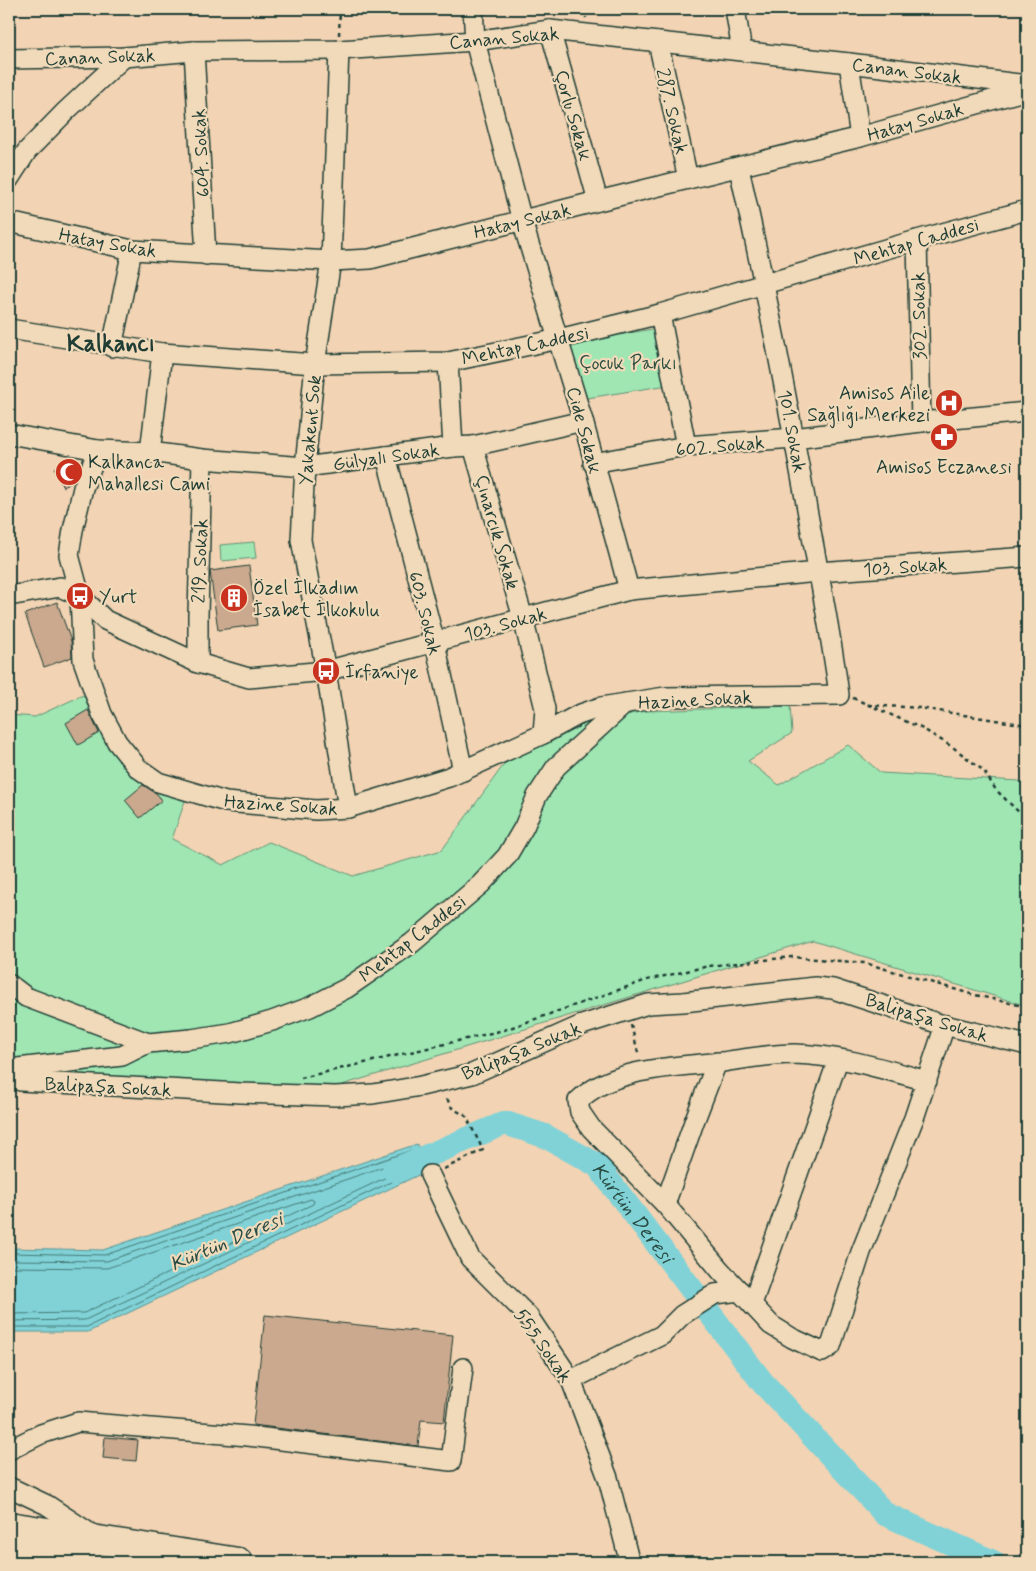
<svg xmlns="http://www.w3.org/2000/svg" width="1036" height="1571" font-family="Mynerve,sans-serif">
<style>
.green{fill:#9fe6b3;stroke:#5f9274}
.water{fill:#80d2d7;stroke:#599696}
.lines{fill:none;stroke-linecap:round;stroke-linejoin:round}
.shore{stroke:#467975;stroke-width:1}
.river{stroke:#80d2d7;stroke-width:24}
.building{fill:#caa98e;stroke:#1f3d34}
.minor-casing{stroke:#1f3d34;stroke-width:22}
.highway-casing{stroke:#1f3d34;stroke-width:31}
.path{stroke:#1f3d34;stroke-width:2.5;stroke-dasharray:4 4;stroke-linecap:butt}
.minor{stroke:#f1dab9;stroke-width:19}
.highway{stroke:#f1dab9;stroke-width:28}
.labels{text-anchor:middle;stroke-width:4.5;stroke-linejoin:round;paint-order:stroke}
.street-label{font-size:19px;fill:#1f3d34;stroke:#f1dab9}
.park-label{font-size:19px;fill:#2c4e41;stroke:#f1dab9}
.poi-label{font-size:19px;fill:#1f3d34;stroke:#f1dab9;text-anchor:start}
.water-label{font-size:20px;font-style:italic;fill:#294c44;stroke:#f1dab9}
.district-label{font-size:24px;font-weight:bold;fill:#1f3d34;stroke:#f1dab9}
</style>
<rect width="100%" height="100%" fill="#f2d3b3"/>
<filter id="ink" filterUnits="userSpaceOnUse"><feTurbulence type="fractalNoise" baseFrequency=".02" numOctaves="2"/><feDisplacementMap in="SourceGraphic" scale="10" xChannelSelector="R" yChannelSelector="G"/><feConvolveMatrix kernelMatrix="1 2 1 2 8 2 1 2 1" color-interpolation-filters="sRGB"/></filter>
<g filter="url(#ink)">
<g class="green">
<polygon points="653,329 668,385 581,399 565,344"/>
<polygon points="254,542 256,558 221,561 220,545"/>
<polygon points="83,695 141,779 185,801 172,839 223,865 269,842 353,876 442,850 505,763 591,721 646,711 790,706 792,733 748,761 779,785 848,745 881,773 1019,781 1027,785 1027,1006 813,941 329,1089 31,1076 9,1056 9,715 35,717"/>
</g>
<polygon class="water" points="417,1144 429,1170 88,1332 9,1332 9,1248 103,1250"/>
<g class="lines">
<g class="shore">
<polyline points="9,1253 105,1255 412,1150 415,1152 421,1165 420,1168 87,1327 9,1327"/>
<polyline points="9,1260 107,1261 409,1158 411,1159 413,1162 412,1165 85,1320 9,1321"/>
<polyline points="9,1267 107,1268 311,1199 314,1201 313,1204 84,1313 9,1314"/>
</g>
<path class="river" id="s1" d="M394,1170L505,1123L545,1136L597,1165L763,1383L885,1514L993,1562"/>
</g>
<g class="building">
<polygon points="77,458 80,464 74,481 63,487 54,468"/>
<polygon points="249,566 257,625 218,630 210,571"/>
<polygon points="57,602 71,641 72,657 44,667 25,614"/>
<polygon points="88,710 99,733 78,745 66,723"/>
<polygon points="143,785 156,793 162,800 140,818 125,800"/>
<polygon points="265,1315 453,1335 444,1422 421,1420 418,1446 253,1425"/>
<polygon points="105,1437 138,1440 136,1461 103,1458"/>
</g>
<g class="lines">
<defs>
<g id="minor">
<polyline points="473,9 475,41 522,221 583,421 629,590"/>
<polyline points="735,9 742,51"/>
<polyline points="550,30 598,201"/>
<polyline points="658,42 688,179"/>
<polyline points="339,50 331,261 315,364 305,467 301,540 326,671 348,808"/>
<polyline points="194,51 206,255"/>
<polyline points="9,59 124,57 194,51 339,50 475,41 550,30 849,63 1027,85"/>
<polyline points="849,63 860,137"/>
<polyline points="9,179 27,151 66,111 124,57"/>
<polyline points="9,222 132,250 331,261 370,259 598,201 860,137 1027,90"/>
<polyline points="917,240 921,422"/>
<polyline points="660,314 686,446"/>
<polyline points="9,329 162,353 315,364 448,362 559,339 660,314 917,240 1027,210"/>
<polyline points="112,347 132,250"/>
<polyline points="448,362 453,447"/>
<polyline points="9,434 98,450 150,452 202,459 305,467 453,447 473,446 583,421"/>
<polyline points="473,446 523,618 545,709 543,734"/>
<path d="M98,450L83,488L73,530L69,555L80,596L83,660L102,714L117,742L138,768L158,782L226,802L316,810L348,808L449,777L543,734L578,715L601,707L665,697L839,695C832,640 821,586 811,531C789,409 766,288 739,168"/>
<polyline points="150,452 162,353"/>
<polyline points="386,456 435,643 463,771"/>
<polyline points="593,463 686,446 794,438 921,422 1027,412"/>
<polyline points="9,596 60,587 80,596 105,620 198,663 249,678 326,671 629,590 818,572 1027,557"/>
<polyline points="198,663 198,615 202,459"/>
<polyline points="9,984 26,997 148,1043 191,1039 230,1033 272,1021 310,1007 347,988 412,943 481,884 507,856 524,827 537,796 556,767 626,703"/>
<polyline points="9,1069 122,1056 148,1043"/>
<polyline points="9,1070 20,1081 241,1093 335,1096 373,1094 421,1086 472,1074 582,1025 648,1004 683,1002 815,987 833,989 940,1024 1027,1045"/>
<path d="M927,1081C884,1069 839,1055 794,1054C770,1054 745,1059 722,1062C677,1067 612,1067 578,1101L580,1112L591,1128L665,1204L720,1270L771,1325L792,1338L822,1352L831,1346L861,1252L914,1118L945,1025"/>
<polyline points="430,1175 470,1258 528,1316 571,1380 608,1478 628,1556 627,1562"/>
<polyline points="665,1204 694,1122 717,1062"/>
<polyline points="752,1304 838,1060"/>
<polyline points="571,1380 662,1335 682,1315 715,1294 740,1291"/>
<polyline points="9,1450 41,1434 78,1422 248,1436 451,1461 463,1368"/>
<polyline points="9,1487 47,1505 94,1536"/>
</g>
<g id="highway">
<polyline points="9,1526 238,1562"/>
<polyline points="9,1549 87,1553"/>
</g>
</defs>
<use href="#minor" class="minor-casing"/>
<use href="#highway" class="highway-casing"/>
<g class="path">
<polyline points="585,9 586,18"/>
<polyline points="339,35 340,9"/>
<polyline points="853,698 923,729 954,748 984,771 996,790 1027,820"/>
<polyline points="868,705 920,708 1027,725"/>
<polyline points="631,1025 639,1056"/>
<polyline points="301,1078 504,1030 647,980 709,966 792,957 865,963 971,994 1027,1007"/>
<polyline points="444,1169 483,1150 466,1116 452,1108 446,1097"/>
</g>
<use href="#minor" class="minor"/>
<use href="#highway" class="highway"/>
</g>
</g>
<defs>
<symbol id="hospital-disc" viewBox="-11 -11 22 22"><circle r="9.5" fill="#c8321e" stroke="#f1dab9"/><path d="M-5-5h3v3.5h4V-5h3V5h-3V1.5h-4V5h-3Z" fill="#fff"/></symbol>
<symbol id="pharmacy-disc" viewBox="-11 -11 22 22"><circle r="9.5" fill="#c8321e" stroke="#f1dab9"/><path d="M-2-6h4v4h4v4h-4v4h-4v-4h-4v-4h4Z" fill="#fff"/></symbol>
<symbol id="mosque-disc" viewBox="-11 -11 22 22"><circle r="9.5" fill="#c8321e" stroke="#f1dab9"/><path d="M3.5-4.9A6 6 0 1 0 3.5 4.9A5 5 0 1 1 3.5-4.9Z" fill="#fff"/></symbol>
<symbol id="bus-disc" viewBox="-11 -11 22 22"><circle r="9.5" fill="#c8321e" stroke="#f1dab9"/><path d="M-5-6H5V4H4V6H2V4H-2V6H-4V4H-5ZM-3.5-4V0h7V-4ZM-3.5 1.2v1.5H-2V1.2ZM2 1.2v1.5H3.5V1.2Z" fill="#fff"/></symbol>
<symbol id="building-disc" viewBox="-11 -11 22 22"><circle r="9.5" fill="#c8321e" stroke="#f1dab9"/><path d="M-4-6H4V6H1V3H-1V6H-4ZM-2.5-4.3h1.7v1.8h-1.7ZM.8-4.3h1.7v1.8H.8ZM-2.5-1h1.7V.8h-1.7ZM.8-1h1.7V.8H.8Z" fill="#fff"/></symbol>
</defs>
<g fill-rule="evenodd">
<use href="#hospital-disc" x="933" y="387" width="32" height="32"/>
<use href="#pharmacy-disc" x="928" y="421" width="32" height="32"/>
<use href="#mosque-disc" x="53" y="456" width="32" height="32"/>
<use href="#bus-disc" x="64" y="580" width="32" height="32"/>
<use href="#building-disc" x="218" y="582" width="32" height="32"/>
<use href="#bus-disc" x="310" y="655" width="32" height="32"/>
</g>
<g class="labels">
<g class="street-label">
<text transform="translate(504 37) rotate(-5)" y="7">Canan Sokak</text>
<text transform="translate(100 56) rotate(-2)" y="7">Canan Sokak</text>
<text transform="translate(907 70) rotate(7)" y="7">Canan Sokak</text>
<text transform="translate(673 111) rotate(77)" y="7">287. Sokak</text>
<text transform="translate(574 115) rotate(74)" y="7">Çorlu Sokak</text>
<text transform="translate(915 121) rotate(-16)" y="7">Hatay Sokak</text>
<text transform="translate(200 153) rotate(-93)" y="7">604. Sokak</text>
<text transform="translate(522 220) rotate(-14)" y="7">Hatay Sokak</text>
<text transform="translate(916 241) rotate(-16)" y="7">Mehtap Caddesi</text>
<text transform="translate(108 242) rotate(10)" y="7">Hatay Sokak</text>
<text transform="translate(918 316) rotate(-91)" y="7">302. Sokak</text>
<text transform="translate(525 345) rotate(-12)" y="7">Mehtap Caddesi</text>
<text transform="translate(309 430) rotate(-85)" y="7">Yakakent Sok</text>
<text transform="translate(585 430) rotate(75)" y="7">Cide Sokak</text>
<text transform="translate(793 431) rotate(79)" y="7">101. Sokak</text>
<text transform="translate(720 445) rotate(-5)" y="7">602. Sokak</text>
<text transform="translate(386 456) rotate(-8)" y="7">Gülyalı Sokak</text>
<text transform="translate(498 532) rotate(74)" y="7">Çınarcık Sokak</text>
<text transform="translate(199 561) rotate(-88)" y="7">219. Sokak</text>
<text transform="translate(905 566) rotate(-4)" y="7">103. Sokak</text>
<text transform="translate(426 613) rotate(76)" y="7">603. Sokak</text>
<text transform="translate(505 623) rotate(-15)" y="7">103. Sokak</text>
<text transform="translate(695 699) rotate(-3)" y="7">Hazine Sokak</text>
<text transform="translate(281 804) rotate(4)" y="7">Hazine Sokak</text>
<text transform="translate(412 938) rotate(-38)" y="7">Mehtap Caddesi</text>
<text transform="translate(927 1017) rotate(17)" y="7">Balipaşa Sokak</text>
<text transform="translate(521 1050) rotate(-22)" y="7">Balipaşa Sokak</text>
<text transform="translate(108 1086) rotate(3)" y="7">Balipaşa Sokak</text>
<text transform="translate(544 1345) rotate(55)" y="7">555 Sokak</text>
</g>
<g class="park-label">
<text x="628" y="369">Çocuk Parkı</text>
</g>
<g class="poi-label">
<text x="930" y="399" text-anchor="end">Amisos Aile<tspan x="930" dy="22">Sağlığı Merkezi</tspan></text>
<text x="88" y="468">Kalkanca<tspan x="88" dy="22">Mahallesi Cami</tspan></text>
<text x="944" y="473" text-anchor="middle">Amisos Eczanesi</text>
<text x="253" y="594">Özel İlkadım<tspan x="253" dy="22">İsabet İlkokulu</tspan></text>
<text x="99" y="603">Yurt</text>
<text x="345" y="678">İrfaniye</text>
</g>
<g class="water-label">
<text dy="7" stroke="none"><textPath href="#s1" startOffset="282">Kürtün Deresi</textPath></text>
<text transform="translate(226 1241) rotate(-23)" y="7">Kürtün Deresi</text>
</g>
<g class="district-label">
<text x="111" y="351">Kalkancı</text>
</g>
</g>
<rect width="1036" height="1571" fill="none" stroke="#f1dab9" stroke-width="30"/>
<rect x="15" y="15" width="1006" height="1541" fill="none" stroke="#1f3d34" stroke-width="2" filter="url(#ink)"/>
</svg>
